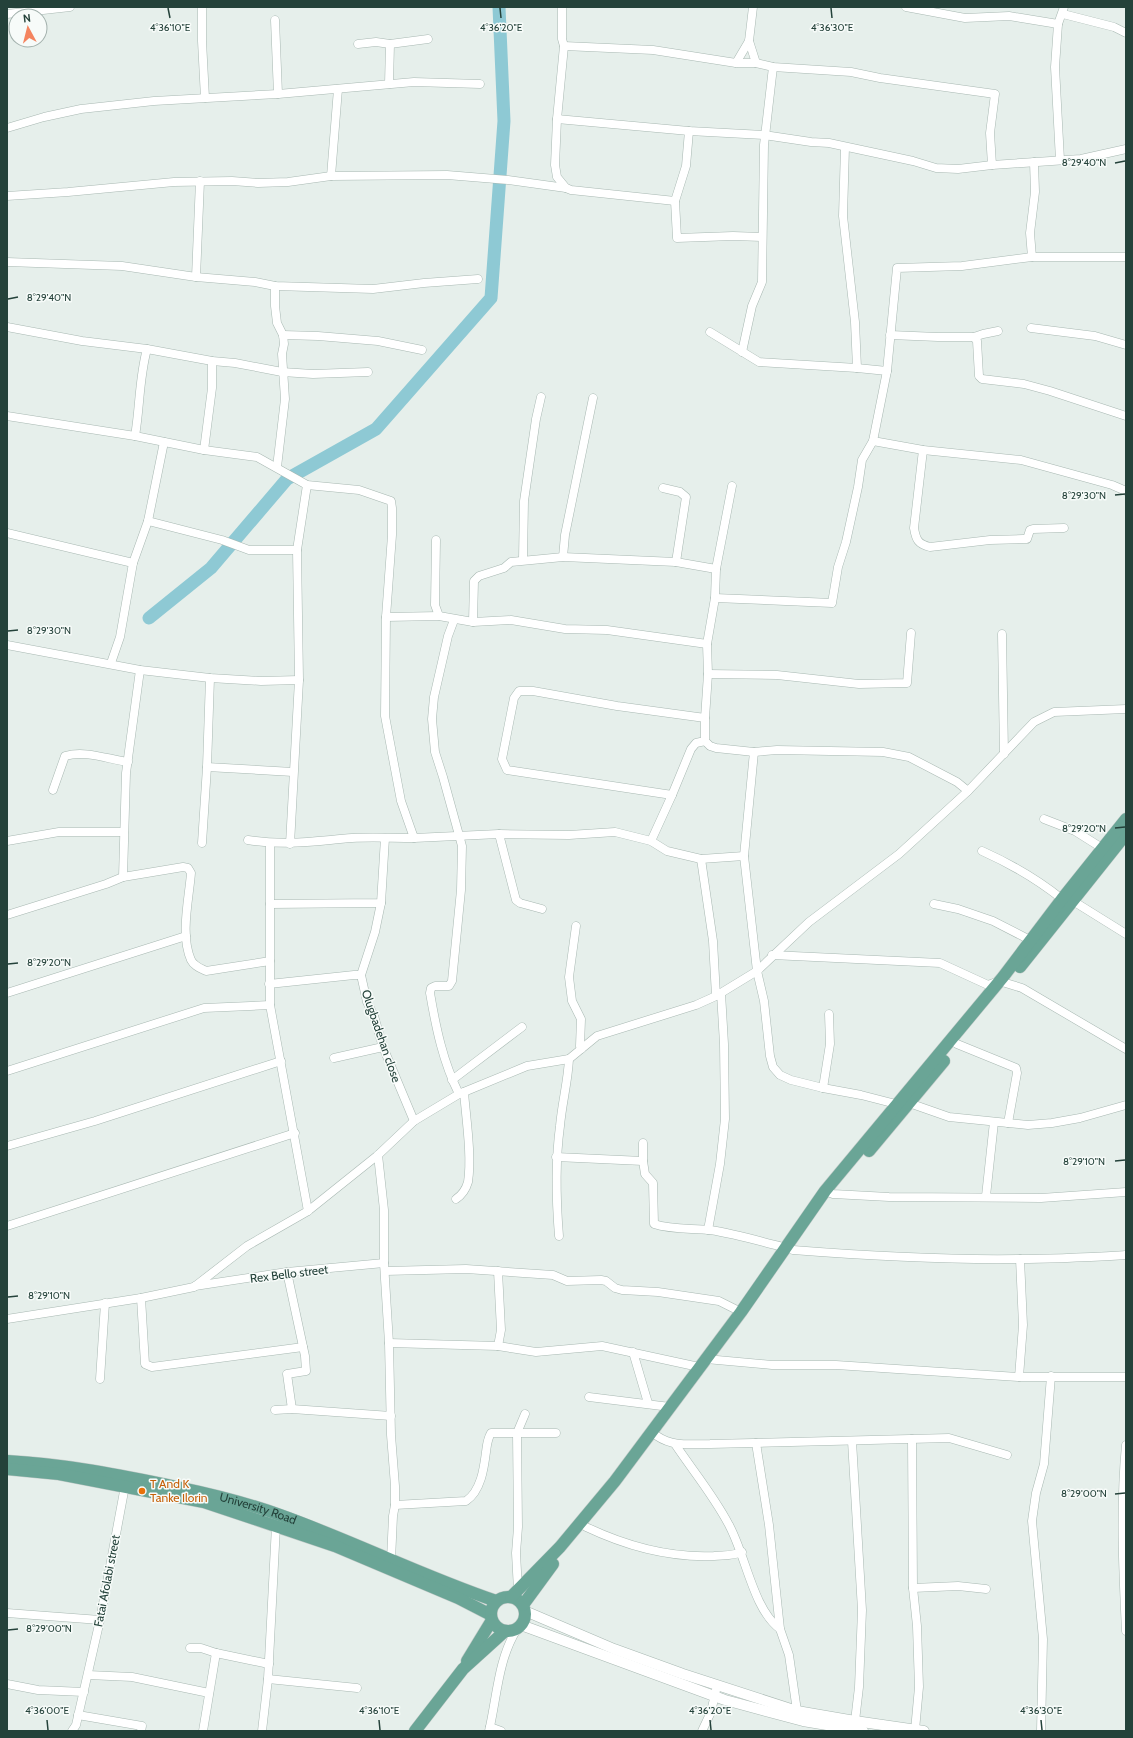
<svg xmlns="http://www.w3.org/2000/svg" width="1133" height="1738" font-family="Cabin,sans-serif">
<style>
.lines{fill:none;stroke-linecap:round;stroke-linejoin:round}
.river{stroke:#8ec9d4;stroke-width:13}
.minor-casing{stroke:#a8b8b2;stroke-width:9}
.tertiary-casing{stroke:#a8b8b2;stroke-width:11}
.primary-casing{stroke:#c2cac8;stroke-width:13}
.minor{stroke:#fff;stroke-width:8}
.tertiary{stroke:#fff;stroke-width:10}
.primary{stroke:#6aa596;stroke-width:12}
.ticks{fill:none;stroke:#24423a;stroke-width:1.5}
.food-dot{fill:#e8710a;stroke:#f7fbf9;stroke-width:1.5}
.labels{text-anchor:middle;stroke-width:3;stroke-linejoin:round;paint-order:stroke}
.street-label{font-size:12px;fill:#24423a;stroke:#f7fbf9}
.food-label{font-size:12px;fill:#c56008;stroke:#f7fbf9;text-anchor:start}
.ticks-label{font-size:10px;text-anchor:middle;fill:#24423a;stroke:#f7fbf9;stroke-width:3;stroke-linejoin:round;paint-order:stroke}
</style>
<rect width="100%" height="100%" fill="#e6efeb"/>
<g class="lines">
<polyline class="river" points="149,618 211,568 287,479 376,429 491,298 504,121 499,7"/>
<defs>
<g id="minor">
<polyline points="202,7 202,41 205,98"/>
<polyline points="562,7 562,39 564,46 557,119 555,165 557,177 566,188 571,190 675,201"/>
<polyline points="906,7 965,18 1009,16 1058,24"/>
<polyline points="7,14 70,7"/>
<polyline points="1063,14 1114,27 1126,33"/>
<polyline points="275,20 278,94"/>
<polyline points="749,41 756,63"/>
<polyline points="358,44 376,42 390,44 428,39"/>
<polyline points="564,46 653,50 736,63 756,63 773,67 851,72 880,78 995,94 990,133 992,165"/>
<polyline points="736,63 749,41 753,7"/>
<polyline points="389,84 390,44"/>
<polyline points="557,119 689,131 764,135 811,142 829,143 913,161 936,168 958,169 992,165 1081,159 1126,149"/>
<polyline points="7,128 44,117 81,109 154,101 278,94 414,82 480,84"/>
<polyline points="689,131 686,166 675,201 677,238 733,236 762,237"/>
<polyline points="845,147 843,216 855,322 857,368"/>
<polyline points="1060,160 1055,67 1058,24 1064,7"/>
<polyline points="331,176 338,89"/>
<polyline points="7,196 68,192 174,182 232,181 258,183 288,182 331,176 447,175 508,180 566,188"/>
<polyline points="1032,257 1030,233 1035,192 1034,162"/>
<polyline points="7,262 122,266 196,277 255,282 275,286 373,289 424,283 478,279"/>
<polyline points="196,277 200,181"/>
<polyline points="275,286 275,306 277,323 283,335 284,344 282,354 285,399 277,467"/>
<polyline points="7,327 82,341 147,349 212,361 235,363 282,372 313,374 368,372"/>
<polyline points="1031,328 1095,336 1126,345"/>
<polyline points="710,332 759,362 857,368 887,371"/>
<polyline points="283,335 318,336 378,341 422,350"/>
<polyline points="890,335 938,337 974,337 983,334 998,331"/>
<polyline points="974,337 977,341 979,376 982,379 1024,384 1050,391 1126,416"/>
<polyline points="742,352 752,306 762,282 764,145 773,67"/>
<polyline points="7,416 135,436 204,450 257,457 307,485 359,490 391,501 392,508 392,535 386,617 385,716 401,801 414,838 499,834 569,835 615,832 651,841 667,851 701,859 744,856"/>
<path d="M135,436C140,407 139,378 147,349"/>
<polyline points="873,441 923,450 1021,460 1112,485 1126,491"/>
<polyline points="204,450 212,388 212,361"/>
<path d="M923,450L914,528C916,540 918,544 930,547L990,540L1023,539H1027L1030,530L1033,529L1064,528"/>
<polyline points="732,486 716,569 715,598 707,644 708,674 705,718 705,741 710,746 716,748 754,752 777,750 883,752 909,757 957,782 968,791"/>
<polyline points="663,488 680,492 686,497 676,562"/>
<polyline points="148,521 222,540 249,550 297,550"/>
<polyline points="7,533 133,563"/>
<polyline points="436,540 435,605 439,616"/>
<polyline points="563,557 565,535 593,398"/>
<polyline points="523,560 524,501 536,419 541,397"/>
<polyline points="715,598 832,603 838,567 846,542 858,487 862,460 873,441 887,371 897,268 962,266 1032,257 1126,257"/>
<polyline points="386,617 439,616 473,622 511,620 565,629 607,630 707,644"/>
<path d="M454,620L448,636L434,697L432,719L435,752L443,777L462,846L461,890L452,981L449,986H435L431,988L430,993C436,1028 443,1062 459,1094"/>
<polyline points="473,622 474,581 479,576 504,568 511,562 563,557 676,562 716,569"/>
<polyline points="1002,634 1004,754"/>
<polyline points="7,645 140,670 210,678 261,681 299,680"/>
<polyline points="111,663 120,637 133,563 148,521 164,442"/>
<polyline points="708,674 777,675 859,684 907,683 911,633"/>
<polyline points="754,752 744,856 757,971 764,1001 770,1056 773,1067 780,1075 791,1080 823,1088 861,1095 896,1104"/>
<polyline points="207,767 293,772"/>
<path d="M53,790L65,756C85,750 107,759 128,762"/>
<polyline points="672,795 691,749 696,743 705,741"/>
<polyline points="1044,819 1075,831 1102,848"/>
<polyline points="499,834 516,900 520,903 542,909"/>
<path d="M248,840C286,846 314,841 352,838C372,837 393,838 414,838"/>
<polyline points="7,841 59,832 124,832"/>
<polyline points="651,841 672,795 507,770 502,759 514,698 519,691 533,691 617,706 705,718"/>
<polyline points="202,843 207,767 210,678"/>
<polyline points="270,843 270,1005 308,1211"/>
<polyline points="290,844 299,680 297,550 307,485"/>
<path d="M982,851C1011,864 1037,879 1062,899"/>
<polyline points="701,859 713,941 716,996"/>
<polyline points="123,877 126,773 140,670"/>
<polyline points="1073,901 1126,934"/>
<polyline points="381,903 375,932 361,975 367,1002 374,1016 383,1047 414,1121"/>
<polyline points="270,904 381,903 385,838"/>
<polyline points="934,904 958,909 993,921 1030,940"/>
<path d="M7,915L106,884L123,877L183,867L188,868L191,873C189,899 180,935 191,960C194,966 200,968 206,971L270,961"/>
<polyline points="576,926 569,977 572,1001 581,1019 580,1046 581,1049"/>
<polyline points="772,955 940,963 988,985 999,981 1022,988 1126,1049"/>
<polyline points="269,984 354,975 361,975"/>
<polyline points="7,993 186,936"/>
<polyline points="957,1044 1016,1068 1017,1073 1008,1123"/>
<polyline points="334,1058 383,1047"/>
<polyline points="7,1071 204,1008 270,1005"/>
<polyline points="452,1080 522,1027"/>
<polyline points="823,1088 830,1044 829,1014"/>
<polyline points="909,1103 949,1117 1028,1125 1052,1123 1080,1118 1126,1105"/>
<path d="M643,1143V1161L645,1174L653,1183L654,1224C672,1230 692,1228 710,1230C736,1234 760,1241 786,1248"/>
<polyline points="7,1146 95,1121 281,1061"/>
<polyline points="378,1155 384,1210 384,1263 389,1343 391,1435 395,1486 395,1505 393,1516 391,1560"/>
<polyline points="556,1157 643,1161"/>
<polyline points="825,1191 833,1194 889,1197 1041,1198 1126,1192"/>
<polyline points="986,1196 994,1122"/>
<path d="M456,1199C462,1195 466,1189 468,1182C472,1156 466,1118 464,1092"/>
<polyline points="7,1226 295,1133"/>
<polyline points="708,1230 720,1164 725,1119 724,1044 721,993"/>
<path d="M559,1236C556,1199 555,1163 560,1126C562,1103 568,1081 569,1059"/>
<path d="M793,1250C869,1256 944,1260 1019,1259C1055,1259 1090,1257 1126,1255"/>
<polyline points="385,1271 466,1269 553,1275 567,1281 601,1280 606,1281 615,1288 622,1290 658,1292 719,1301 741,1312"/>
<polyline points="287,1272 305,1356 306,1371 287,1374 292,1409"/>
<polyline points="195,1286 287,1272 384,1263"/>
<polyline points="141,1298 145,1364 152,1367 303,1347"/>
<polyline points="7,1319 141,1298 194,1287 247,1246 308,1211 378,1155 414,1121 459,1094 527,1066 569,1059 597,1036 696,1005 716,996 757,971 809,922 899,854 968,791 1034,722 1054,712 1126,709"/>
<polyline points="389,1343 498,1346 501,1330 498,1271"/>
<polyline points="498,1346 536,1352 602,1346 699,1367"/>
<polyline points="633,1352 648,1403"/>
<polyline points="706,1359 772,1365 836,1365 1019,1377 1126,1377"/>
<polyline points="1019,1377 1023,1325 1020,1259"/>
<polyline points="100,1379 105,1303"/>
<polyline points="589,1397 670,1407"/>
<polyline points="275,1410 292,1409 391,1416"/>
<path d="M657,1436C673,1447 691,1444 710,1444L949,1438L1007,1455"/>
<polyline points="912,1439 913,1588 917,1626 919,1687 915,1730"/>
<polyline points="852,1441 862,1610 859,1687 855,1721"/>
<polyline points="756,1443 769,1525 780,1629 789,1655 797,1711"/>
<path d="M675,1444C693,1471 714,1496 729,1525C746,1556 753,1609 780,1629"/>
<path d="M1126,1445C1120,1507 1123,1569 1126,1631"/>
<path d="M395,1505L466,1501C481,1491 484,1468 486,1452C487,1445 487,1440 491,1433H556"/>
<path d="M586,1527C626,1546 669,1558 714,1556C724,1555 733,1556 742,1552"/>
<polyline points="913,1588 958,1586 986,1589"/>
<polyline points="518,1590 516,1553 518,1527 517,1433 525,1414"/>
<polyline points="7,1613 100,1620"/>
<polyline points="190,1648 201,1648 216,1653 269,1664"/>
<polyline points="88,1675 132,1677 209,1693"/>
<polyline points="268,1679 357,1688"/>
<polyline points="7,1684 38,1690 84,1692"/>
<polyline points="78,1715 142,1726 141,1731"/>
<polyline points="490,1727 501,1731"/>
<polyline points="72,1731 76,1725 100,1620 125,1486"/>
<polyline points="203,1731 216,1653"/>
<polyline points="262,1731 268,1679 276,1526"/>
<path d="M489,1731C497,1697 498,1659 517,1629"/>
<polyline points="702,1731 711,1712 716,1690"/>
<polyline points="1041,1731 1043,1639 1032,1521 1036,1493 1044,1464 1051,1376"/>
</g>
<g id="tertiary">
<polyline points="525,1611 614,1649 683,1674 797,1711 855,1721 924,1731"/>
<polyline points="521,1625 725,1700 803,1721 863,1731"/>
</g>
<g id="primary">
<polyline points="1020,967 1126,834"/>
<polyline points="869,1151 944,1061"/>
<path id="s1" d="M7,1461C64,1464 121,1475 177,1487C211,1494 247,1503 280,1515C353,1541 422,1576 496,1601"/>
<polyline points="7,1469 59,1474 204,1502 335,1546 458,1598 491,1615"/>
<circle cx="508" cy="1614" r="17"/>
<polyline points="511,1597 560,1547 615,1481 741,1312 825,1191 1003,977 1062,899 1126,819"/>
<polyline points="523,1605 553,1564"/>
<polyline points="467,1661 492,1620"/>
<polyline points="415,1731 463,1669 505,1631"/>
</g>
</defs>
<use href="#minor" class="minor-casing"/>
<use href="#tertiary" class="tertiary-casing"/>
<use href="#primary" class="primary-casing"/>
<use href="#minor" class="minor"/>
<use href="#tertiary" class="tertiary"/>
<use href="#primary" class="primary"/>
</g>
<path class="ticks" d="M168,8L170,18M500,8L501,18M831,8L832,18M1115,163L1125,161M8,299L18,297M1115,495L1125,494M8,631L18,630M1115,828L1125,827M8,964L18,963M1115,1161L1125,1160M8,1297L18,1296M1115,1494L1125,1493M8,1630L18,1629M47,1720L48,1730M379,1720L380,1730M710,1720L711,1730M1041,1720L1042,1730"/>
<circle class="food-dot" cx="142" cy="1491" r="4"/>
<g class="labels">
<g class="street-label">
<text transform="translate(381 1036) rotate(71)" y="4">Olugbadehan close</text>
<text transform="translate(289 1274) rotate(-7)" y="4">Rex Bello street</text>
<text dy="4" stroke="none"><textPath href="#s1" startOffset="256">University Road</textPath></text>
<text transform="translate(107 1581) rotate(-79)" y="4">Fatai Afolabi street</text>
</g>
<g class="food-label">
<text x="150" y="1488">T And K<tspan x="150" dy="14">Tanke Ilorin</tspan></text>
</g>
</g>
<g class="ticks-label">
<text x="170" y="31">4°36'10"E</text>
<text x="501" y="31">4°36'20"E</text>
<text x="832" y="31">4°36'30"E</text>
<text x="1084" y="166">8°29'40"N</text>
<text x="49" y="301">8°29'40"N</text>
<text x="1084" y="499">8°29'30"N</text>
<text x="49" y="634">8°29'30"N</text>
<text x="1084" y="832">8°29'20"N</text>
<text x="49" y="966">8°29'20"N</text>
<text x="1084" y="1165">8°29'10"N</text>
<text x="49" y="1299">8°29'10"N</text>
<text x="1084" y="1497">8°29'00"N</text>
<text x="49" y="1632">8°29'00"N</text>
<text x="47" y="1714">4°36'00"E</text>
<text x="379" y="1714">4°36'10"E</text>
<text x="710" y="1714">4°36'20"E</text>
<text x="1041" y="1714">4°36'30"E</text>
</g>
<rect width="1133" height="1738" fill="none" stroke="#24423a" stroke-width="16"/>
<g transform="translate(28 28) rotate(353)"><circle r="19" fill="#f7fbf9" stroke="#a3b1ad"/>
<path d="M0-3L7 15L0 10L-7 15Z" fill="#f4845f"/>
<text y="-6" font-size="11" font-weight="bold" text-anchor="middle" fill="#24423a">N</text>
</g>
</svg>
